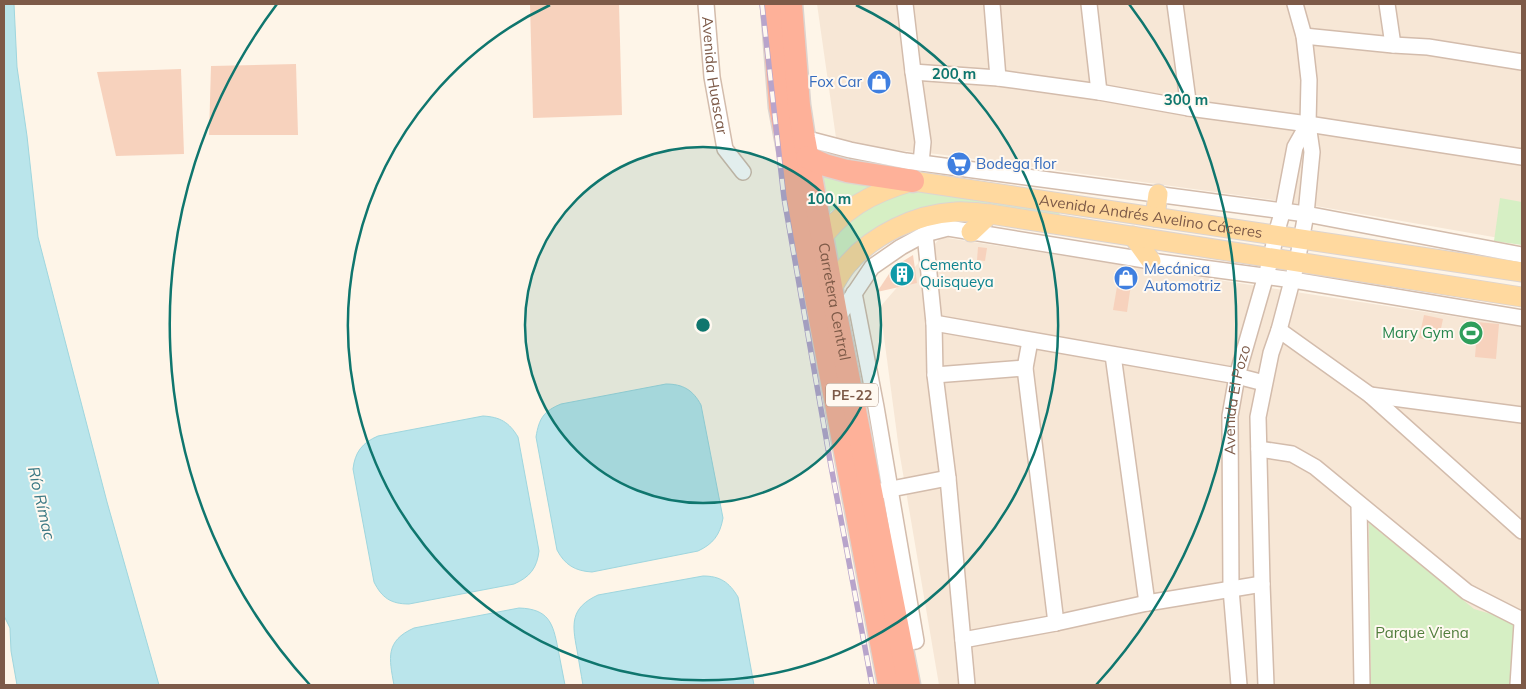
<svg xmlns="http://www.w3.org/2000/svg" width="1526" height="689" font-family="Mulish,sans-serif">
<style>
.residential{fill:#f7e7d6}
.green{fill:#d6efc4}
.water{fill:#bae5eb;stroke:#9fd6de}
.building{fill:#f7d2bd}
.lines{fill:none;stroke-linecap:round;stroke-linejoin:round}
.minor-casing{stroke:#d3bcac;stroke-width:18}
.major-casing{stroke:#ddd4cf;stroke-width:21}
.highway-casing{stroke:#ddd4cf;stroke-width:25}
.minor{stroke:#fff;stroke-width:15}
.major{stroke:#ffd99f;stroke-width:19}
.highway{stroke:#feb199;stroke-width:22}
.rail-casing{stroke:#b8a4cb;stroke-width:5.5}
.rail{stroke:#fff9f1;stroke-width:4;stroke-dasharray:11;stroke-linecap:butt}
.ring{fill:none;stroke:#0f766e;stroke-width:2.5}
.labels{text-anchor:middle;stroke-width:4;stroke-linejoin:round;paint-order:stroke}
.shield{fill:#fff9f1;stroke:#a48a7b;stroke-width:1}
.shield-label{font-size:14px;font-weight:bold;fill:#7d5a48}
.street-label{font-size:15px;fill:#7d5a48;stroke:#fff9f1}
.shop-label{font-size:15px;fill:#366cbe;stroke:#fff9f1;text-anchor:start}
.culture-label{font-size:15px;fill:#0d838f;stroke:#fff9f1;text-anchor:start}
.leisure-label{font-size:15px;fill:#27864d;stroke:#fff9f1;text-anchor:end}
.park-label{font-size:15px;fill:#517d3c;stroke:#fff9f1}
.water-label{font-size:16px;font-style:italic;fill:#3a7883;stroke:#fff9f1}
.centre{fill:#0f766e;stroke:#fff9f1;stroke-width:2.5}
.ring-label{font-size:15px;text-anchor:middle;font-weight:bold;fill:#0f766e;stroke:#fff9f1;stroke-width:4;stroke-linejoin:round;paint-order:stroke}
</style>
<rect width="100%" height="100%" fill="#fef5e8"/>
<g class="residential">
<polygon points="817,4 1522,4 1522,242 1310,205 937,154 837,145"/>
<polygon points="941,237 1522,327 1522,685 939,685 899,450 880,307"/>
</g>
<g class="green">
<polygon points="822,172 883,182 853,197 829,213"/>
<polygon points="920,187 1060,210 1059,218 962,206 838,264 833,234 869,201"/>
<polygon points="1500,198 1522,202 1522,245 1494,241"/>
<polygon points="1369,523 1474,609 1518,622 1511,685 1371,685"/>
</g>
<g class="water">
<polygon points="4,4 14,4 17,67 27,136 38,237 107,502 159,685 17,685 11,651 10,628 4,616"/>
<path d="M666,384C683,384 693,390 701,405L723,518C720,535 713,544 698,551L592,572C575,571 565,565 557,550L536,437C539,418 544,411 561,404Z"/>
<path d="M483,416C500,417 509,422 518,437L539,551C537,568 530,577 514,584L409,604C391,604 382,598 374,582L353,469C355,452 362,443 378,436Z"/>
<path d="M703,576C720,576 729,582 738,597L754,685H583C581,674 579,662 577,650C572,624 570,608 598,595Z"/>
<path d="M519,608C549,609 553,623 558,649C560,661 563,673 565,685H394C389,658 385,641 414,628Z"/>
</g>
<g class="building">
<polygon points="530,4 619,4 622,115 533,118"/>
<polygon points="296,64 298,135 209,135 211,66"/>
<polygon points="181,69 184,154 116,156 97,72"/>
<polygon points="978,247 987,248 985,261 977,260"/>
<polygon points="913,255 917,283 877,292 891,271 900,263"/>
<polygon points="1120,269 1133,271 1127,312 1113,310"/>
<polygon points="1424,315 1443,319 1438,342 1419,338"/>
<polygon points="1466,321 1499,324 1496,359 1475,357 1476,344 1464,343"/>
</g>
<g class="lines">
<defs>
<g id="minor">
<path id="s1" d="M706,4L712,77L725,149L743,172"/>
<polyline points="905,4 913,72 923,142 921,163"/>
<polyline points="992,4 998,78"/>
<polyline points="1089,4 1099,92"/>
<polyline points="1175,4 1189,108"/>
<polyline points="1387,4 1393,45"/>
<polyline points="1304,36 1393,45 1428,47 1522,62"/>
<polyline points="913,72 998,78 1099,92 1189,108 1308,124 1522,157"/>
<polyline points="804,138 850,150 906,161 1306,214 1522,255"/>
<polyline points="925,234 934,323 935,375 948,478 967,685"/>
<polyline points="854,293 876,407 916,641 901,643"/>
<polyline points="837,319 872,267 901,247 925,234 948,228 1151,261 1293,280 1522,318"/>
<polyline points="934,323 1237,376 1264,383"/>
<polyline points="1279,330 1370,395 1522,531"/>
<polyline points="1030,341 1025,368 1056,623"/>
<polyline points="1113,355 1147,603"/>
<polyline points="935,375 1025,368"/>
<polyline points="1370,395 1522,415"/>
<polyline points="1259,449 1292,454 1315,467 1467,592 1522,620"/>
<polyline points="881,491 948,478"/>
<polyline points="1359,504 1362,685"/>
<polyline points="963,640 1056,623 1147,603 1262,584"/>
<path id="s2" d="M1239,685L1231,589L1230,416L1237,376L1271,258L1276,234L1283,210L1295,147L1308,124"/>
<polyline points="1266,685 1262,584 1258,417 1271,353 1279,330 1297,262 1306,214 1312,152 1308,124 1309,80 1304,36 1295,4"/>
<polyline points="1518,685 1522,623"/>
</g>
<g id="major">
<polyline points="1155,217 1158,194"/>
<polyline points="971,232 990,214"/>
<polyline points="1133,236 1151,261"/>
<path id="s3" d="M816,246C841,209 871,193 913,181L1522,272"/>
<path d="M832,288C837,280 841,272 847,265C872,235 916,214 955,212C966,211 979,213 990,214L1522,297"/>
</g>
<g id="highway">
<polyline points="772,4 780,107 889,685"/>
<path id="s4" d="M791,4L799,105L804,138L837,319L909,685"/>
<polyline points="807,157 825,165 847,171 913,181"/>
</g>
</defs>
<use href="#minor" class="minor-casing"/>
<use href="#major" class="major-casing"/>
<use href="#highway" class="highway-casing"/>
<use href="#minor" class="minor"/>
<use href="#major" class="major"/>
<use href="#highway" class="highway"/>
<defs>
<polyline id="rail" points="762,4 784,198 831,466 872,685"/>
</defs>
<use href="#rail" class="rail-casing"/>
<use href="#rail" class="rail"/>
</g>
<circle cx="703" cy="325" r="178" fill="#0f766e" fill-opacity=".12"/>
<g class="ring">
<circle cx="703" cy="325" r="178"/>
<path d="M856 5A355 355 0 1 1 550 5"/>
<path d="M310 685A533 533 0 0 1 277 4M1129 4A533 533 0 0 1 1096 685"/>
</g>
<defs>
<symbol id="shop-disc" viewBox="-11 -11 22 22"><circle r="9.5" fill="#3f7fe0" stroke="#fff9f1"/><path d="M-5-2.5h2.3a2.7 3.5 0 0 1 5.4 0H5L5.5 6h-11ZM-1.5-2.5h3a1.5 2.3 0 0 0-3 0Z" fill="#fff"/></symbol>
<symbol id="supermarket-disc" viewBox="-11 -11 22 22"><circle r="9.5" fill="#3f7fe0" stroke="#fff9f1"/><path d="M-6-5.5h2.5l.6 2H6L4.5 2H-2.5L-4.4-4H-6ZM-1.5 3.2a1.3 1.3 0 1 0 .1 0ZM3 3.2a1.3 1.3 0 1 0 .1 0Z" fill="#fff"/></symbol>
<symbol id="building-disc" viewBox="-11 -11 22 22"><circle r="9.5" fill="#0f9aa8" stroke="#fff9f1"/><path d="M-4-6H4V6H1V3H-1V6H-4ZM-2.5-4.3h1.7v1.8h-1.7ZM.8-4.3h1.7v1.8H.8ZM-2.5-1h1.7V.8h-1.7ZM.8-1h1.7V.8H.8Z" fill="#fff"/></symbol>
<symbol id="stadium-disc" viewBox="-11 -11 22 22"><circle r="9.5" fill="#2e9e5b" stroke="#fff9f1"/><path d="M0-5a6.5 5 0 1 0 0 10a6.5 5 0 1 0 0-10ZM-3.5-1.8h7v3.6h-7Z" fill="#fff"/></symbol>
</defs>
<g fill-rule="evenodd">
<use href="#shop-disc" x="865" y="68" width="28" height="28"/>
<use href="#supermarket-disc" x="945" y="150" width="28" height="28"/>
<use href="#building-disc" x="888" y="260" width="28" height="28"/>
<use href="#shop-disc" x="1112" y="264" width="28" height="28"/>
<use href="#stadium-disc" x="1457" y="319" width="28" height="28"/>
</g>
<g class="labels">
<rect class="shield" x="826" y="383.5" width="52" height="23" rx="4"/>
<g class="shield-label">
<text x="852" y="400">PE-22</text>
</g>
<g class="street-label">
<text dy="5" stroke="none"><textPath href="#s1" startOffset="72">Avenida Huascar</textPath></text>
<text dy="5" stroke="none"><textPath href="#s3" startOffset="360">Avenida Andrés Avelino Cáceres</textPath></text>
<text dy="5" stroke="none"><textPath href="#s4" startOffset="301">Carretera Central</textPath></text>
<text dy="5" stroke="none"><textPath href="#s2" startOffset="286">Avenida El Pozo</textPath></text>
</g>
<g class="shop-label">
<text x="862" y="87" text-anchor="end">Fox Car</text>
<text x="976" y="169">Bodega flor</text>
<text x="1144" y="274">Mecánica<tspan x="1144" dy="17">Automotriz</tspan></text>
</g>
<g class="culture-label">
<text x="920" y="270">Cemento<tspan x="920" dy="17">Quisqueya</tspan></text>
</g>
<g class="leisure-label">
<text x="1454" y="338">Mary Gym</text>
</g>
<g class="park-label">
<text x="1422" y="638">Parque Viena</text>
</g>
<g class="water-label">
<text transform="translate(42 503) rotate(77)" y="6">Río Rímac</text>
</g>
</g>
<circle cx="703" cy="325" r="8" class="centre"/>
<g class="ring-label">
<text x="954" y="79">200 m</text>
<text x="1186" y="105">300 m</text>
<text x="829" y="204">100 m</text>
</g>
<rect width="1526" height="689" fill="none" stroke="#7d5a48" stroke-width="10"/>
</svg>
